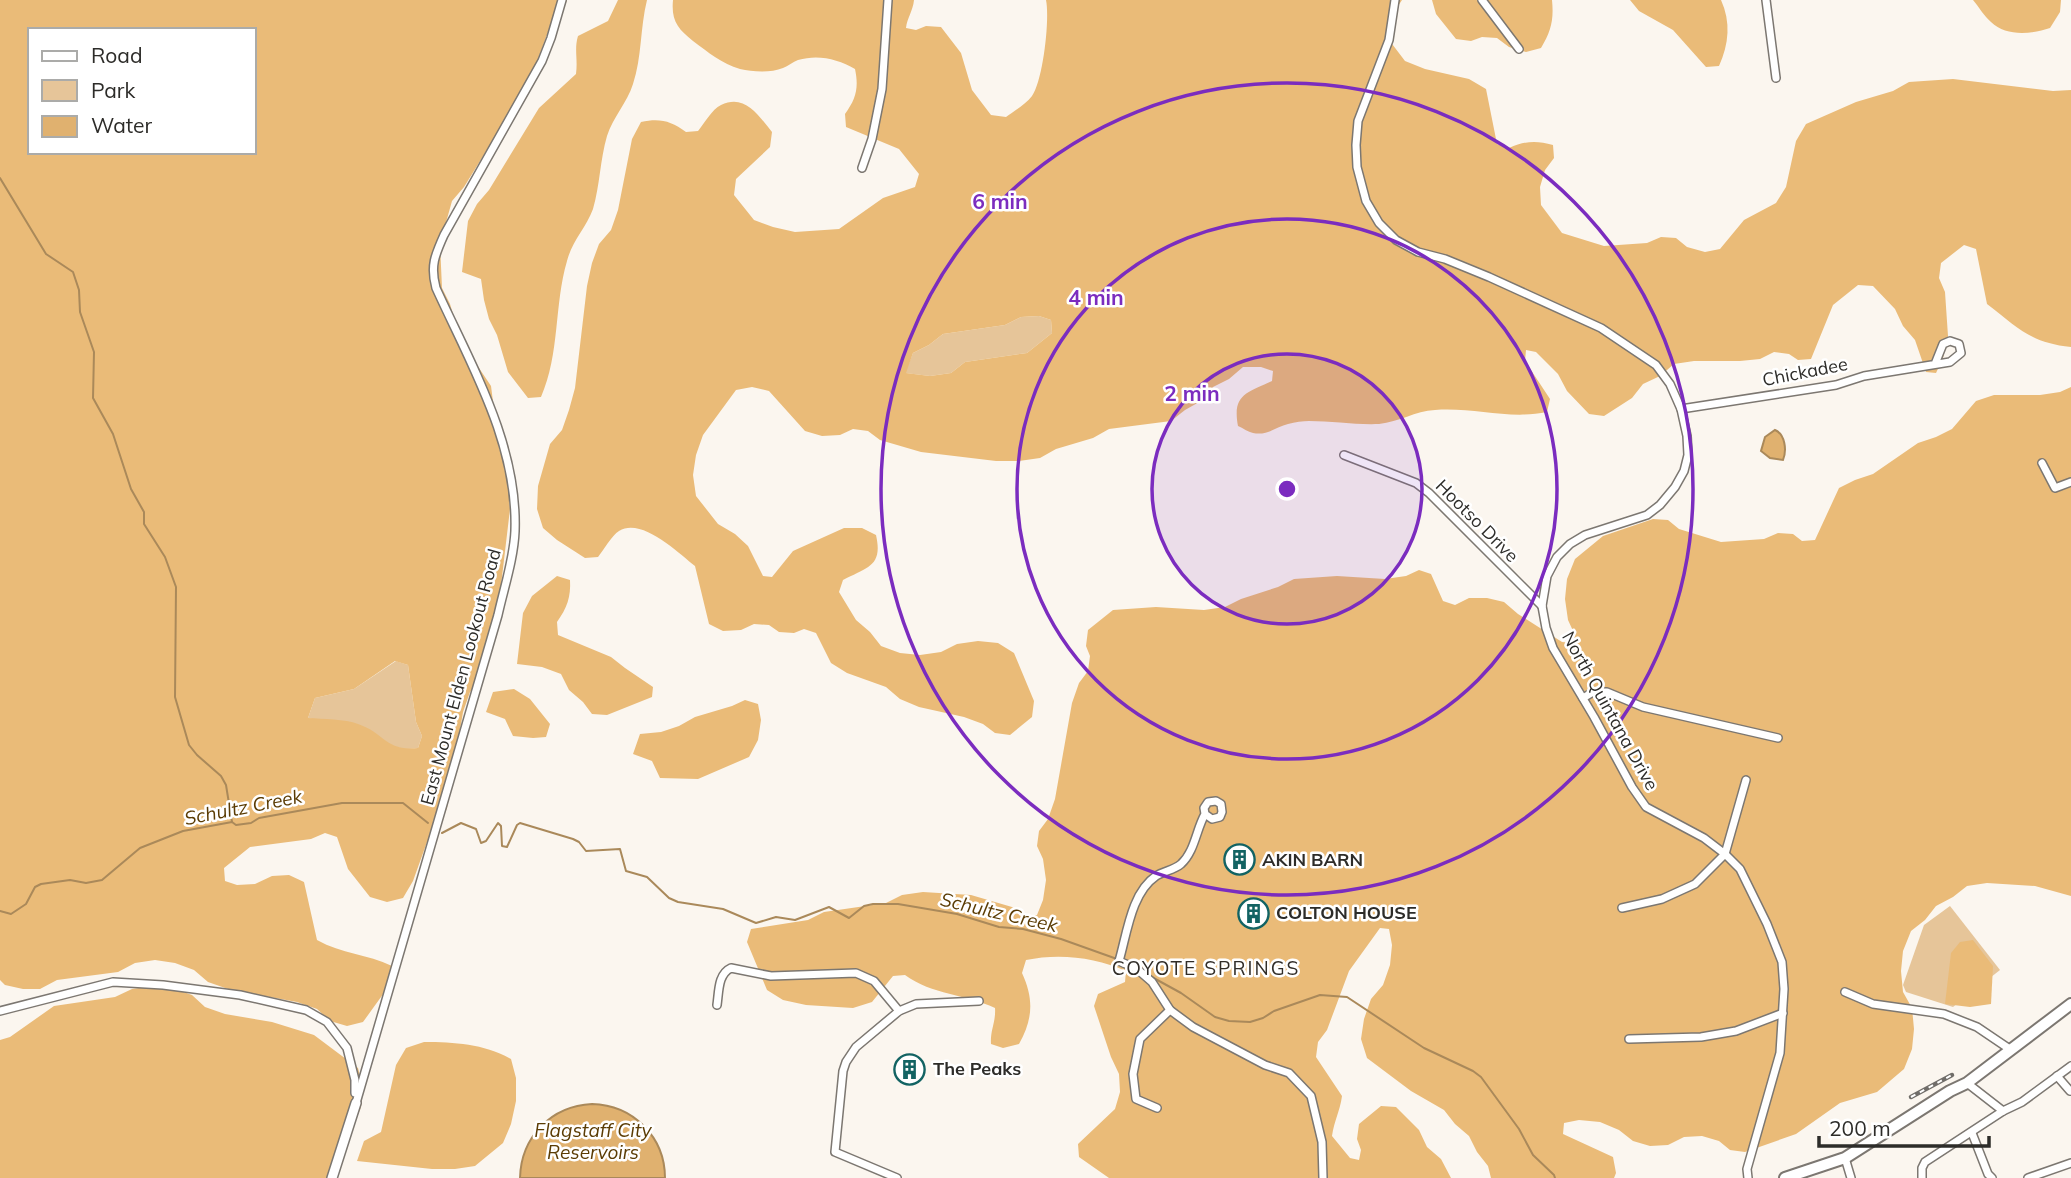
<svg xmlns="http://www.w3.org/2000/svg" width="2071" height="1178" font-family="Mulish,sans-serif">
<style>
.green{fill:#e6c599}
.forest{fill:#eabb78;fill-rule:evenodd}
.water{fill:#e0b16f;stroke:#aa895a;stroke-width:2}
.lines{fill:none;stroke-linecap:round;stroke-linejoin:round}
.stream{stroke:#aa895a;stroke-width:2}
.minor-casing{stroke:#7c7771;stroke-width:10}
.tertiary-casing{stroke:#7c7771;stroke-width:12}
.primary-casing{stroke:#7c7771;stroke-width:14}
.minor{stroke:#fff;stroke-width:7}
.tertiary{stroke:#fff;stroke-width:9}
.primary{stroke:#fff;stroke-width:10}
.rail-casing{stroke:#706d69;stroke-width:4.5}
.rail{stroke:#fff;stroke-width:2;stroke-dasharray:5;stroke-linecap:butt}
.ring{fill:none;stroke:#7b2cbf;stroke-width:3.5}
.labels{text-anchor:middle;stroke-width:5;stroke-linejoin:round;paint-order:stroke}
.street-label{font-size:18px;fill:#2d2c29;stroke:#fff}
.poi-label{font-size:18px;font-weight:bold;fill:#2d2c29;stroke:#fff;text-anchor:start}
.water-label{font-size:19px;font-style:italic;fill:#5b3c04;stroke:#fff}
.neighbourhood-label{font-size:19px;letter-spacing:2px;fill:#312d28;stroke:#fff}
.centre{fill:#7b2cbf;stroke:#fff;stroke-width:3.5}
.ring-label{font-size:21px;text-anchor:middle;font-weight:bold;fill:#7b2cbf;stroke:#fff;stroke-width:5;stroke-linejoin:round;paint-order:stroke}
</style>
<rect width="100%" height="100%" fill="#fbf6ef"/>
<g class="green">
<polygon points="1039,316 1051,320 1052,333 1027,353 965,362 951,373 930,376 905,373 913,353 929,345 943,334 1005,325 1021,317"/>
<polygon points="396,661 408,665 416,722 422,736 418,748 405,749 388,745 374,733 308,718 315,698 354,689"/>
<polygon points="1950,906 2000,970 1953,1007 1906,992 1903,985 1924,925"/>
</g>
<g class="forest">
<path d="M0,0H567L560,18L548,32L526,91L514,106L464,187L452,201L440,244L442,288L450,304L461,341L491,386L499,448L507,465L510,509L495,636L482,678L470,692L463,712L447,808L439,828L427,842L413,881L403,898L387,902L370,897L348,869L337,837L325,833L311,839L250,847L224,868L225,881L237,885L255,884L272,876L289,875L304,882L317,940C342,954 367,954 392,966L394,979L363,1022L347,1026L330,1021L317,1009L297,1002L228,989L208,982L194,970L175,963L155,960L135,963L118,972L57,980L40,989H23L5,985L0,980ZM30,30H254V152H30ZM395,661L408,665L416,722L422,736L418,748C384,751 385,733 358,724C345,719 323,719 308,718L315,698L354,689Z"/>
<path d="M618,0H647C640,28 642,57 633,84C627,103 613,117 607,136C600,160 600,185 593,209C586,228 572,241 567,261C554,305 560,354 541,397L528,398L508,372L497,335L489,319L484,300L481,279L462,272L468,221L477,204L489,190L539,108L576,74C578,59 574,49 578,36L608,21Z"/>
<path d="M673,0H914C913,11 907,18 906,28L916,30L926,26L941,27L961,53L972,90L991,115L1006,117C1014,111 1026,104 1032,96C1043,80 1050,19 1046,0H1402L1388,21L1386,36L1405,61L1425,69L1469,79L1486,89L1497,144L1509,148C1525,141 1536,140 1553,145L1554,158L1545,170L1540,187L1541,205L1562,233L1604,246L1647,243L1661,237L1676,238L1687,247L1705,252L1720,249L1744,220L1776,203L1786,187L1796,141L1806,124L1856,102L1893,91L1909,82L1953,79L2053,91L2071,90V347C2031,343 2018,328 1987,304L1976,249L1964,245L1941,263L1939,278L1945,292L1948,336L1943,358L1936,373L1926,372L1915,340L1903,326L1895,309L1873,286L1858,285L1833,305L1811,359L1798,360L1789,354L1774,352L1760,359L1740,361H1694L1674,364L1660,376L1643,384L1632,398L1604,416L1589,414L1567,391L1558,374L1536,352L1526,350L1525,361L1550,399L1547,412C1509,420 1473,407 1435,410C1415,411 1399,422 1379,424C1356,425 1332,421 1309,421C1303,421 1295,422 1288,424C1276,427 1267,436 1253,433C1248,432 1243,428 1238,426C1232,394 1247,393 1272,381L1273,371L1261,367H1243L1229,379L1213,387L1201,401L1185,410L1171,421L1109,429L1093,438L1056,449L1040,458L1019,461H996L921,452L880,440L868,431L853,429L840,435L822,436L805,431L769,391L752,387L736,390L703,435L696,455L693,475L696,496L718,524L735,534L748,546L763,576L772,577L793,551L844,528H862L876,535C883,566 868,567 843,580L839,592L856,620L870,632L881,646L900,653L920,655L941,652L957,644L978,641L998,643L1014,653L1034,701L1032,717L1010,735L995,733L983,724L964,717L919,707L900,699L886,687L847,673L831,663L816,633L804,629L794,633L779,632L769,625L754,624L741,630L723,631L709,624L695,566C678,553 642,517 619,531C612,535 603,551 598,557L585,558L557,540L543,528L537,509L538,486L550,444L562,430L569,410L575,388L587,286L592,263L599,244L611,230L618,210L632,139L641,122C660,118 671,121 686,132L698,131C704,124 712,109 721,105C745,93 759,116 772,132L770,147L736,179L734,195L754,220L773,227L795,232L839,229L883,198L915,187L919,174L899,149L846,127L845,114C856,99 859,88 855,69C838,59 818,54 798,60C793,62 788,66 783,68C771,73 753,72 740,69C722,64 708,52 693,41C678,29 671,21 673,0ZM1039,316L1051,320L1052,333L1027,353L965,362L951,373L930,376L906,373L913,353L929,345L943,334L1005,325L1021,317Z"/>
<path d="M1432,0H1552C1554,20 1551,31 1541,48L1526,52L1509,47L1497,38L1482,37L1471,41L1456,39L1436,14Z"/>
<path d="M1630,0H1721C1731,22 1729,44 1719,66L1706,67L1673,30L1639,11Z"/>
<path d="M1973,0H2061L2060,12L2050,28C2032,34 2006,37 1991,22C1984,16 1979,7 1973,0Z"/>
<path d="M2071,387V896L2035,886L1987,883L1967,886L1953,897L1936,906L1925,920L1911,931L1903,951L1901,971L1903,992L1912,1008L1914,1029L1912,1049L1904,1069L1877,1092L1840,1103L1796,1134L1745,1152L1730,1150L1719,1141L1702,1136L1684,1137L1668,1145L1650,1146L1633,1141L1619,1130L1600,1122L1579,1120L1564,1123L1563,1134L1613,1157L1616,1173L1614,1178H1491L1488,1166L1477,1152L1469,1136L1455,1124L1444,1110L1411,1091L1367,1058L1361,1039L1364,1019L1371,999L1383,985L1390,965L1392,945L1389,929L1380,928L1349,971L1327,1030L1318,1042L1316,1057L1342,1096C1340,1111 1334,1121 1332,1136L1350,1158L1359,1160L1361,1150L1357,1139L1359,1124L1381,1106L1396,1107L1419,1130L1427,1147L1441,1159L1451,1178H1109L1079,1157L1078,1144L1115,1109L1120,1092L1119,1074L1111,1057L1094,1006L1098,994L1125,982L1126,971C1096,957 1058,953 1026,960L1022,973C1034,999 1033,1019 1019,1044L1003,1048L991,1044C990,1030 996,1022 995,1008C966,994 932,995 905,975L893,976L872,1002L853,1008L806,1005L783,1000L767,990L747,942L751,929L808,920L824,912L886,903L902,895L923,892L971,895L1012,907L1024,916L1037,915L1043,900L1046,880L1043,859L1037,846L1039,831L1048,819L1055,799L1072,703L1079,683L1088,671L1090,656L1086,646L1088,630L1113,610L1156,607L1204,610L1225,607L1241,599L1278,587L1294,579L1337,576L1385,579L1406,576L1419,570L1431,574L1443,601L1455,605L1469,598H1487L1504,602L1518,614L1562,642L1572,643L1574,633L1568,620L1565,599L1567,579L1575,559L1603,536L1653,519L1668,520L1679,529L1721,542L1764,539L1778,533L1793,534L1802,541L1815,540L1839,488L1855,480L1873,474L1918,443L1936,437L1952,429L1976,401L1994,395H2040L2060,392Z"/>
<path d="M557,576L570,580C571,597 567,608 557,622L558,635L611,657L625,668L653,687L652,697L607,715L592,714L583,702L569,690L561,674L542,667L517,664L523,613L532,596Z"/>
<polygon points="514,689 530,699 550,724 546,737 533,738 513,736 505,719 486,712 493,692"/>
<polygon points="745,700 758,704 761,720 758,740 749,757 698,779 660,778 652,761 633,754 640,734 661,732 679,726 695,717 732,706"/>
<polygon points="1973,940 1993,966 1991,1004 1970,1007 1945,1004 1951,953 1960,942"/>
<polygon points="152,986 172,988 192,995 205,1007 225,1014 272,1022 314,1035 358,1068 363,1087 361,1107 353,1127 342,1141 331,1178 0,1178 0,1040 10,1037 54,1006 115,997 132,989"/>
<path d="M424,1042C455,1042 484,1044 511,1059L516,1078V1101L511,1124L503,1143L475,1166L455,1169H432L357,1161L364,1141L381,1132L396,1065L406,1048Z"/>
</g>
<g class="water">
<path d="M1775,430C1785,434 1787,450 1783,460L1770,458L1761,451L1765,437Z"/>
<path d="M592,1104C633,1105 665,1137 665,1178H520C521,1137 551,1106 592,1104Z"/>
</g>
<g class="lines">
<g class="stream">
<polyline points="0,178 46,254 73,272 79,290 80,312 94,352 93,398 113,434 131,489 144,512 144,524 165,557 176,587 175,697 189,745 197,755 221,776 226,785 232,822"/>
<polyline points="442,833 461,823 476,829 481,843 486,841 498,823 501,826 502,846 507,847 517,825 520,823 573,839 579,842 586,851 620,849 626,871 647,877 669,898 678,902 723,909 756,923 776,917 795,920 829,907 849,918 864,906 873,904 898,904 957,914 999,927 1023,929 1061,939 1117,959"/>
<polyline points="0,911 11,914 26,904 35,887 41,884 70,880 86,883 102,880 140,848 183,831 232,822 236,825 251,823 259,818 342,803 403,803 428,823"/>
<polyline points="1150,976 1181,993 1215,1017 1229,1021 1250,1022 1263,1018 1274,1011 1320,995 1347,997 1424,1048 1473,1071 1481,1077 1519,1129 1533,1155 1554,1175 1555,1178"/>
</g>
<defs>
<g id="minor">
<polyline points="1395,0 1389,40 1358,121 1356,145 1357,167 1366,201 1379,223 1396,240 1418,252 1445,259 1489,277 1601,328 1656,365 1670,384 1681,409 1687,436 1688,455 1684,471 1675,487 1660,505 1647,515 1585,535 1570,544 1557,557 1547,576 1542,606 1546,628 1553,648 1594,717 1632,787 1646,807 1704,838 1725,854 1740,869 1767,924 1782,962 1784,989 1780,1053 1747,1169 1748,1178"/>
<polyline points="1482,0 1519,49"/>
<polyline points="1766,0 1776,78"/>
<polyline points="862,168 872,139 882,89 888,0"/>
<polyline points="1681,409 1836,385 1864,376 1950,362 1961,353 1959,344 1950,341 1943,344 1935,364"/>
<polyline points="1344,455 1416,483 1429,493 1542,606"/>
<polyline points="2042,463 2055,488 2071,482"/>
<polyline points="1583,698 1593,692 1607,692 1643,707 1778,738"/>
<path d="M1205,814L1204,808L1208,802L1216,801L1221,804L1222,812L1220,817L1212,819L1205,814C1196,830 1195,851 1181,864C1174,870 1164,871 1156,876C1131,893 1127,934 1119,961L1137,969L1152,982L1170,1010L1193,1027L1265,1065L1289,1073L1311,1096L1322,1142L1323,1178"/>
<polyline points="1622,908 1662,899 1695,884 1725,854 1746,780"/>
<polyline points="1845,992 1873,1004 1944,1014 1977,1027 2011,1050"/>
<path d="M717,1005C719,991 718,974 731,968L771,976L856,973L874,981L899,1011"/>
<polyline points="0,1011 113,982 163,985 240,995 306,1010 327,1022 347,1048 355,1080 355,1093"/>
<polyline points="1629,1039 1701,1037 1736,1031 1783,1013"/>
<polyline points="2057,1076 2070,1091"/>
<polyline points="1967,1083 2003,1111"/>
<path d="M356,1103L498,615C504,588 514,558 515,531C518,444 471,365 436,288C430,266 435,255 444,235L542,61L551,38L562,0"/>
<polyline points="1157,1108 1136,1099 1133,1074 1140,1039 1170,1010"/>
<polyline points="1972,1133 1988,1174 1992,1178"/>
<polyline points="1845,1158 1851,1178"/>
<polyline points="897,1178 835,1152 843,1071 846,1062 856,1047 899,1011 916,1004 979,1001"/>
<polyline points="1922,1178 1922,1168 1925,1162 2003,1111 2022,1102 2071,1066"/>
<polyline points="2028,1178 2071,1163"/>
</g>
<polyline id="tertiary" points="332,1178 356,1103"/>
<polyline id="primary" points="1785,1178 1845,1158 1950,1091 1967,1083 2071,1004"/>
</defs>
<use href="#minor" class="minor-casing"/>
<use href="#tertiary" class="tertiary-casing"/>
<use href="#primary" class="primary-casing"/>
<use href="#minor" class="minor"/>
<use href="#tertiary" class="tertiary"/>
<use href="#primary" class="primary"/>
<defs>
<polyline id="rail" points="1911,1097 1952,1075"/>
</defs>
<use href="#rail" class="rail-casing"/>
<use href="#rail" class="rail"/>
</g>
<circle cx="1287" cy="489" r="135" fill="#7b2cbf" fill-opacity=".12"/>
<g class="ring">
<circle cx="1287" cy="489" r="135"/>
<circle cx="1287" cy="489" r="270"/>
<circle cx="1287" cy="489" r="406"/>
</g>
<defs>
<symbol id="building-ring" viewBox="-11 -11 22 22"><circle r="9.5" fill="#fff" stroke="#126363" stroke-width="1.5"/><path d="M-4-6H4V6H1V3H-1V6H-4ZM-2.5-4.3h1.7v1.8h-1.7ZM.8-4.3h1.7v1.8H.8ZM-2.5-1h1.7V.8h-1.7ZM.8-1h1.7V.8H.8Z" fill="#126363"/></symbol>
</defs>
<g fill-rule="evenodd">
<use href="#building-ring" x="1222" y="842" width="35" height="35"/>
<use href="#building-ring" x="1236" y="896" width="35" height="35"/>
<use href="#building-ring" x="892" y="1052" width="35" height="35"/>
</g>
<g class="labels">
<g class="street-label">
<text transform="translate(1805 372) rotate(-11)" y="6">Chickadee</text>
<text transform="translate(1477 521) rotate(45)" y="6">Hootso Drive</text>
<text transform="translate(461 677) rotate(-75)" y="6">East Mount Elden Lookout Road</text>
<text transform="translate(1610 711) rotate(61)" y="6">North Quintana Drive</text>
</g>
<g class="poi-label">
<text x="1262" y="866">AKIN BARN</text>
<text x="1276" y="919">COLTON HOUSE</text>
<text x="933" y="1075">The Peaks</text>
</g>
<g class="water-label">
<text transform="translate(243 807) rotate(-11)" y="7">Schultz Creek</text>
<text transform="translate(999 912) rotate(13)" y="7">Schultz Creek</text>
<text x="593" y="1137">Flagstaff City<tspan x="593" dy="22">Reservoirs</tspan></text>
</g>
<g class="neighbourhood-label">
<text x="1206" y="975">COYOTE SPRINGS</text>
</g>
</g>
<circle cx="1287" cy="489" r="10" class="centre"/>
<g class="ring-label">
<text x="1000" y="209">6 min</text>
<text x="1096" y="305">4 min</text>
<text x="1192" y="401">2 min</text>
</g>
<rect x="28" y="28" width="228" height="126" fill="#ffffff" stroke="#ababa9" stroke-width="2"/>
<rect x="42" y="51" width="35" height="10" fill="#ffffff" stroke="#ababa9" stroke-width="2"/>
<text x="91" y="63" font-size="21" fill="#2d2c29">Road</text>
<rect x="42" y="80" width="35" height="21" fill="#e6c599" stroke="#ababa9" stroke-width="2"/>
<text x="91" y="98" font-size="21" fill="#2d2c29">Park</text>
<rect x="42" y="116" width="35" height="21" fill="#e0b16f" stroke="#ababa9" stroke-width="2"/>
<text x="91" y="133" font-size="21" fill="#2d2c29">Water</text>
<path d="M1819 1136v10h170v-10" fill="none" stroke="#2d2c29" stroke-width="3.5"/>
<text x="1829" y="1136" font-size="21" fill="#2d2c29" stroke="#ffffff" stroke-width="5" paint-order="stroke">200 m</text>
</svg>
